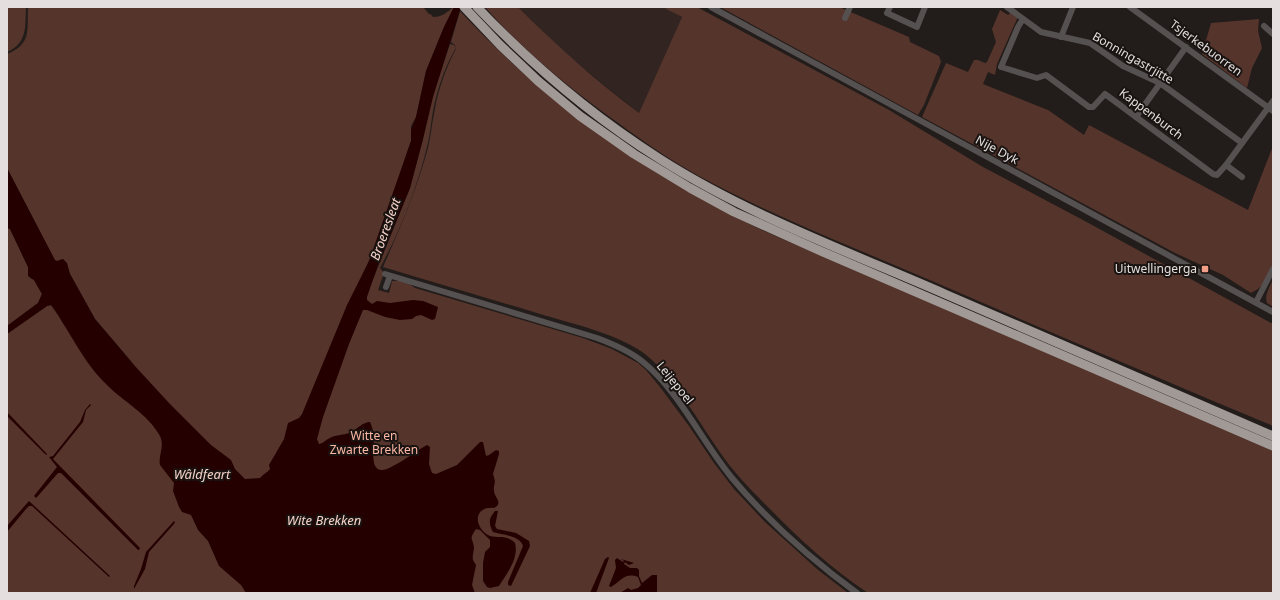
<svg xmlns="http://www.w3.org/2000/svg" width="1280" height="600" font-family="'Noto Sans',sans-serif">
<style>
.built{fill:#312421}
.green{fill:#55342b}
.water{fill:#240000}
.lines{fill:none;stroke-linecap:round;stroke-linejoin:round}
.minor{stroke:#555150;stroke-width:6}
.highway{stroke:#a19996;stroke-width:9}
.poi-dot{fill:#f49e87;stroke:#191311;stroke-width:1.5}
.labels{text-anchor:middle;stroke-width:4;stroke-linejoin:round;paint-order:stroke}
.street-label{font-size:12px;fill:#e4dfde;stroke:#191311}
.poi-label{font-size:12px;fill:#e4dfde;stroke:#191311;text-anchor:end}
.park-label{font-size:12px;fill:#fcb8a5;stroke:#191311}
.water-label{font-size:13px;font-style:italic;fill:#f6d3c9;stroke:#191311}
</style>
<rect width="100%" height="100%" fill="#221c1a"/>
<polygon class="built" points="518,7 667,7 667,9 682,17 639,113 604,85 563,51"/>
<g class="green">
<path d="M7,7H26C25,26 28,43 7,52Z"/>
<path d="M28,7H423L429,14L431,15L430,13L433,17C442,17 447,12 454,7L444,27L426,71L416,117L411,126V141L407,152C394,194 381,237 362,276L372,282L410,188L423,139L432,97L450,44L454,45L456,48C445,66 437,90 433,111C431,123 430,135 427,147C417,188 401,229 381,266L380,268L384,273L378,290L389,293L392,281H405L415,288L583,338L612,349L638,363L646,370L660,387L689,426L714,463L734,489L765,522L817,569L848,593H7V334L47,306L51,305L58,315L95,322L137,368L95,319L70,274L63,259L57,261H55L7,168V54C32,44 27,30 28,7Z"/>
<path d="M485,7H518C556,45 596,81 639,113L682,17L666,9L667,7H697L889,110L983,167L1083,220L1273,324V426C1159,378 1045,330 932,281C853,247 772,216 697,175C665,157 636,136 607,115C563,83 521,48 485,7Z"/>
<polygon points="720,7 839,7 909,37 910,42 939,56 941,62 924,105 918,115"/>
<polygon points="1000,10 1008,15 1011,12 1017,17 1017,19 997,64 995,75 988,72 983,84 1048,110 1084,135 1089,125 1248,210 1273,146 1273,267 1262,285 1258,289 1251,293 1223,275 1175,253 922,117 946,63 968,72 974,60 978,60 985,63 987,62 996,42 992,29"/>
<path d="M460,11C548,106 646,174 762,230L1273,450V593H868C832,569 799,539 769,508C753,492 737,476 724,458C701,426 675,378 645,354C620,335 571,323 540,314C488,298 435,283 383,267C400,228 417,189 428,148C431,135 432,122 435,109C438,90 447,65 456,49L455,45L451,42Z"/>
<polygon points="1259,19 1258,31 1262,48 1252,68 1247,88 1202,54 1211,23"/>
<polygon points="7,228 10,229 28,267 30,278 34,280 42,294 38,303 7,326"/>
<path d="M1273,279V307L1267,303C1264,295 1270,287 1273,279Z"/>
</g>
<g class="water">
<path d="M454,7H461L433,97L423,139L410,188L378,265L367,297V300L372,304L377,301L390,303L413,300L423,301L438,307L435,319L432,320L421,315L416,316L412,319L400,320L385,317L367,310H363L349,344L323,417L317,439L319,444C324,443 325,440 330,438C336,434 344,436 351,432C357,429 363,422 370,422C371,424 374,433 374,436C375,445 367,476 387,469C401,463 413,453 427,445L430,447L429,464L432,473L436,474L457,465L480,442H483L486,456L489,455L496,450L499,451V454L493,474C497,485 493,483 494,491C494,497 504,503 494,508C473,506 474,527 488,535C494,538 501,536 507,538C510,539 513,541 515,543C519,559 507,573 499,586L490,588L487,587L483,581V563L485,552L490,547V540L480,530L476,529C469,540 472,536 474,547C474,551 472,556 473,560L476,565L472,585L475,593H246L241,585L219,566L208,541L198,530L191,515L182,512L179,507L173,491L174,483L160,465C158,455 165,447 160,436C148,414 124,402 107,385C90,369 78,348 66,328C61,321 57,312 51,305L47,306L7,334V326L38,303L42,294L34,280L28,276V267L10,229L7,228V168L55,260L57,261L63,259L67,263L70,274L95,319L134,365L169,403L211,445L231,460L235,469L245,479L260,478C263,474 267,473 270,469L269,465L284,439L288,423L299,418L302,414L347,305L369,261L411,141V130L416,117L426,71L444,27Z"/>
<polygon points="90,404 91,405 86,410 83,422 53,459 140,548 139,550 138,550 61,473 58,473 37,497 36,498 34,496 57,467 49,457 53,456 80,422 85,410"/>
<polygon points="7,412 47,454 47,455 45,454 7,416"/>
<polygon points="29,501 110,576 109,577 32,506 29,506 26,509 7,532 7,526"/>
<path d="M495,511H498L495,526L497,529L516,533L529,541L530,546L511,586L508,585V582L523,546C520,535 502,535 493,532C488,523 489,518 495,511Z"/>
<polygon points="174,521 175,522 174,524 149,552 145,569 134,589 134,586 141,569 146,552"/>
<polygon points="608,557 609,558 596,593 590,593 605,559"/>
<path d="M617,558L623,562L624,561L621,559L634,563L629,565L625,562L624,564L630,568H637L639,570V576L642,583L652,575H657V593H620L628,588L631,590L638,588L641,585L638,577C625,572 622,580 611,587L609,586L616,568L615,560Z"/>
</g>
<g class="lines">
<g class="minor">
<polyline points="711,7 1273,312"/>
<polyline points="890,7 887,13 917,27 925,7"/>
<polyline points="1007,7 1041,32 1090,43 1123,66 1160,83 1242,143"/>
<polyline points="1130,7 1273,111"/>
<polyline points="845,18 850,7"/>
<polyline points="1023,19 1018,27 1001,67 1037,78 1046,75 1089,107 1093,107 1105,94 1213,174 1217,175 1226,165 1273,101"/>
<polyline points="1264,26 1273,34"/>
<polyline points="1061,37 1073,7"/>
<polyline points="1136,117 1186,47"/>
<polyline points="1226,165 1242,177"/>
<path d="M385,274L597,338C613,344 630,351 643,362C679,391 702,442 732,478C768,521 812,560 857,593"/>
<polyline points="386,287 390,276"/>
<polyline points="1256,302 1273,269"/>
</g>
<g class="highway">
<polyline points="464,7 500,45 538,81 580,116 634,154 690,188 734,212 816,249 1273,446"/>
<path d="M477,7C532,65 592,116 660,159C746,214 851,253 945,294C1054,341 1164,389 1273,436"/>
</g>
</g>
<rect class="poi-dot" x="1201" y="265" width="8" height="8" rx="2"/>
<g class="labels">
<g class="street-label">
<text transform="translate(1206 48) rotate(36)" y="4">Tsjerkebuorren</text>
<text transform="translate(1133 58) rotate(30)" y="4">Bonningastrjitte</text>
<text transform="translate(1151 114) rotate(37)" y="4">Kappenburch</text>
<text transform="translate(997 150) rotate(28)" y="4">Nije Dyk</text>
<text transform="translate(675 383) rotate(51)" y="4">Leijepoel</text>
</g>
<g class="poi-label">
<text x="1197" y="273">Uitwellingerga</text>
</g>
<g class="park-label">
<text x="374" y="440">Witte en<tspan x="374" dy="14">Zwarte Brekken</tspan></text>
</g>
<g class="water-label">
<text transform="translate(385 229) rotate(-70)" y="5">Broeresleat</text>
<text x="202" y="479">Wâldfeart</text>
<text x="324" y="525">Wite Brekken</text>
</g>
</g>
<rect width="1280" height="600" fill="none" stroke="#e4dfde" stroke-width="16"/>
</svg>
